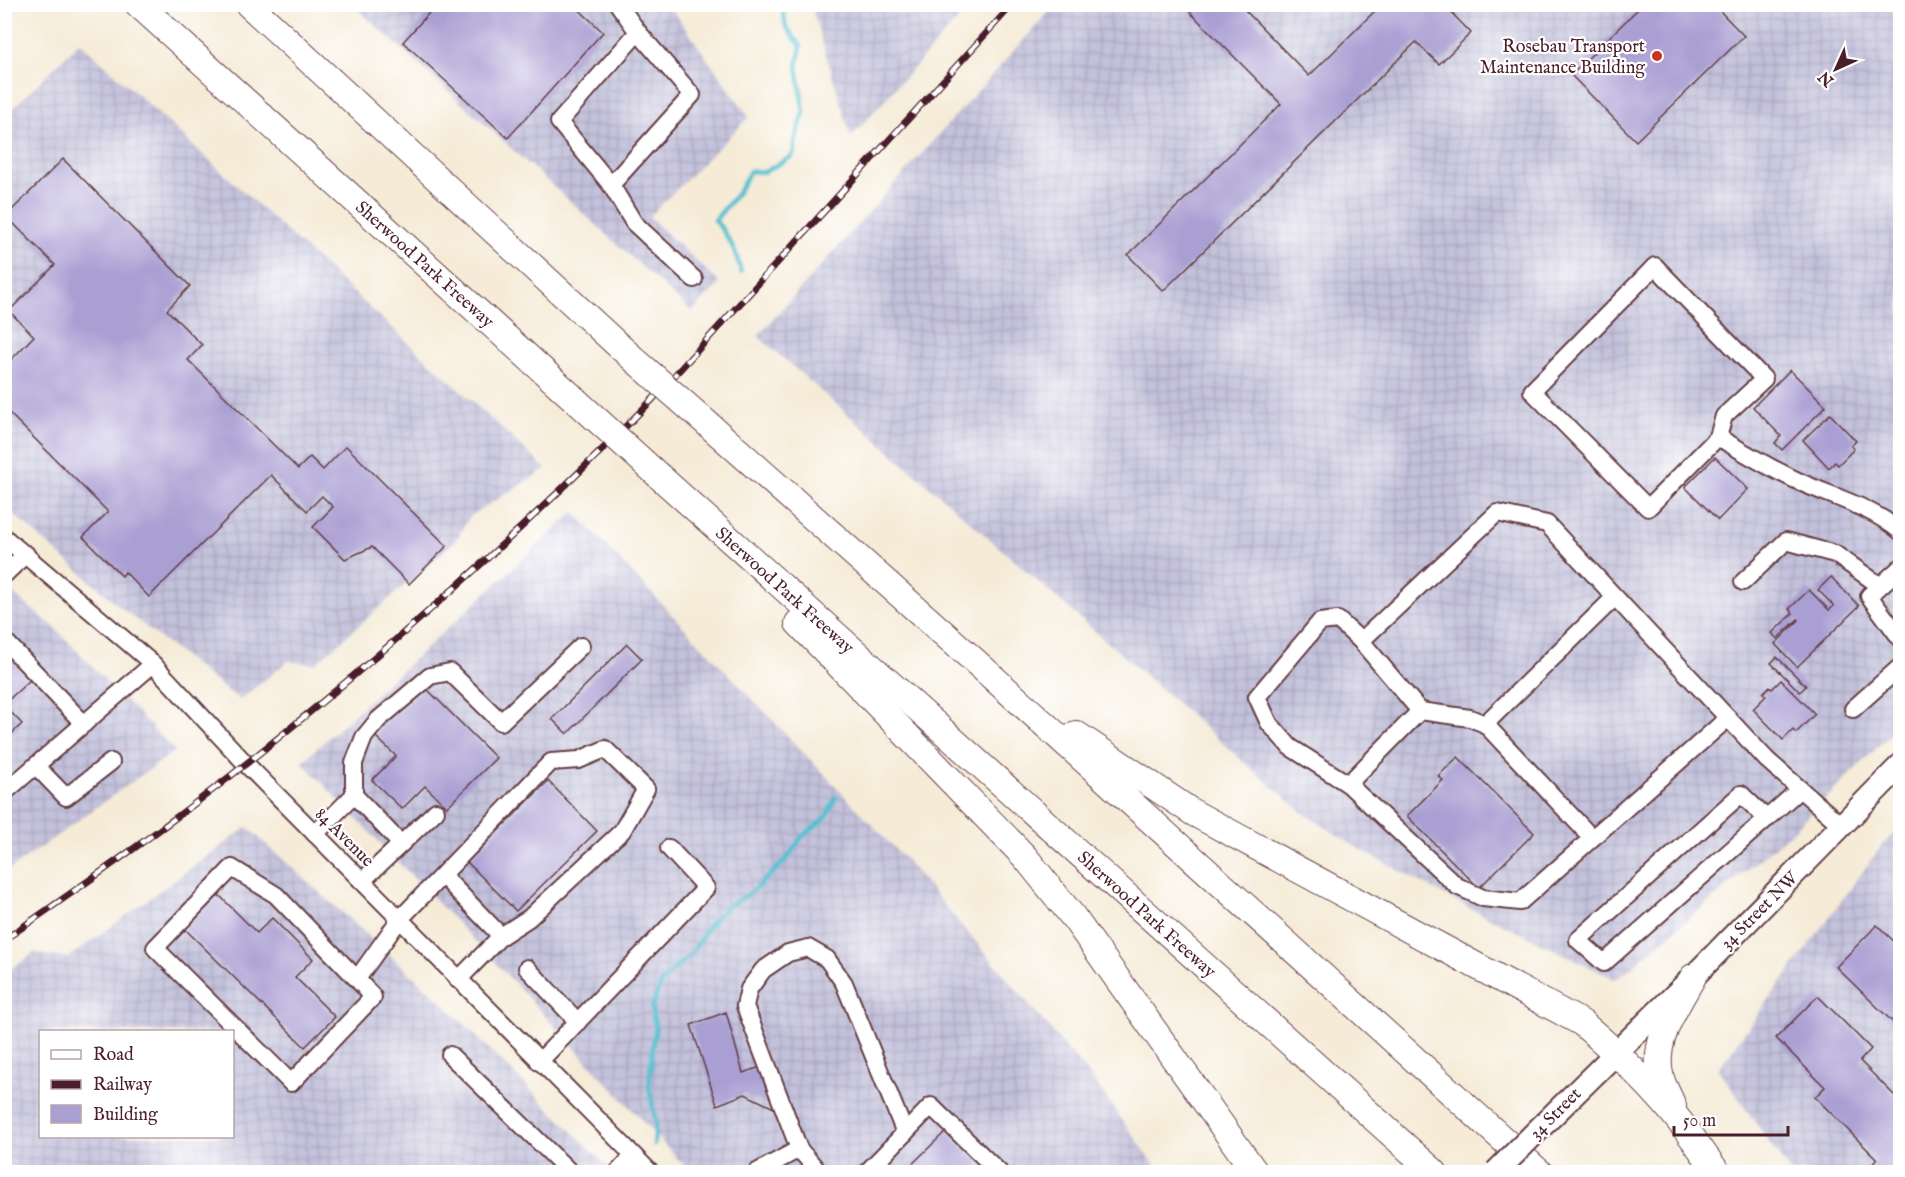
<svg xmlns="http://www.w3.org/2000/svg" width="1905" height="1177" font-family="'IM FELL English',serif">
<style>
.industrial{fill:url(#industrial-grid);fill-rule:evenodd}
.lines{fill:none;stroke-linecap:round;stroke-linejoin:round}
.stream{stroke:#55bfd1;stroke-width:4.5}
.building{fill:#aa9fd3}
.minor-casing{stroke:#643e45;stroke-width:20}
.major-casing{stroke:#643e45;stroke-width:26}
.highway-casing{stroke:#643e45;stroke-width:28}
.minor{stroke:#fff;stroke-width:16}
.major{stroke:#fff;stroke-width:22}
.highway{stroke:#fff;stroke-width:26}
.rail-casing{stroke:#4a1f2b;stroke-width:7}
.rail{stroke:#fff;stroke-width:4.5;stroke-dasharray:14;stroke-linecap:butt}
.major-bridge-casing{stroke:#643e45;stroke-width:26;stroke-linecap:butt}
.highway-bridge-casing{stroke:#643e45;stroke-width:28;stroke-linecap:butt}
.major-bridge{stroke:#fff;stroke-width:22}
.highway-bridge{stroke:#fff;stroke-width:26}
.poi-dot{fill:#c8321e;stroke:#fff;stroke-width:2}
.labels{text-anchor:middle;stroke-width:4.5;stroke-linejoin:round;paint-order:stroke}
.poi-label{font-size:18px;fill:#4a1f2b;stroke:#fff;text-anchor:end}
.street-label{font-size:18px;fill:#4a1f2b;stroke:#fff}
</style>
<defs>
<pattern id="industrial-grid" width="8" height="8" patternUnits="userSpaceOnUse" patternTransform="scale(1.5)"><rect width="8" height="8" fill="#c3c1db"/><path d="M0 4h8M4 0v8" fill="none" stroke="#a9a5bc"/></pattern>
</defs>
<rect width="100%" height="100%" fill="#fff"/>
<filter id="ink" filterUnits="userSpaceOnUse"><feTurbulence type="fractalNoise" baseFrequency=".0167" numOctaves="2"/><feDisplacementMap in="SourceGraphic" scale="12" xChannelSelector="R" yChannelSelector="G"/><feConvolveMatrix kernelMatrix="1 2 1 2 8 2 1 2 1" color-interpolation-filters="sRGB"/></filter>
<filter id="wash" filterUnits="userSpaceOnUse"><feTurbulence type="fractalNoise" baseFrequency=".008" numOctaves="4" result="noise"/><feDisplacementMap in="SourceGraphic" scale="24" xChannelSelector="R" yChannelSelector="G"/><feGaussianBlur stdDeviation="1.35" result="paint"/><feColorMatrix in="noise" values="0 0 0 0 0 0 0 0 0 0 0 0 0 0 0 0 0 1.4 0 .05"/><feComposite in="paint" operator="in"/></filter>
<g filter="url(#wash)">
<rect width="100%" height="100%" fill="#f5ebd7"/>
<g class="industrial">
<polygon points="353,5 669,5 749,117 649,217 720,283 692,312"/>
<polygon points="811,5 811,4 971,5 851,137"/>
<polygon points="1055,5 1900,5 1900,725 1795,829 1627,971 1615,979 1463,905 1361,850 1306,815 1260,776 758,336"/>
<polygon points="80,42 546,469 470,516 455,541 315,664 288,661 240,700 125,611 5,507 4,117"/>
<polygon points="574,512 906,860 1091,1077 1160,1172 690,1172 492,959 302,762"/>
<polygon points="4,587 52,625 175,751 5,873"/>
<path d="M247,827L444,1004L613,1172H5L4,974L34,953L68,958ZM40,1032H232V1136H40Z"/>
<polygon points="1900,827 1900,1172 1790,1172 1718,1069 1883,844"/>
</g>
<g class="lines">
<g class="stream">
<path d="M741,272C736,250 729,238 715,220L739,191L750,171L764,172L791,157L794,152L796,137L804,113L797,66L801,46L786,27L783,10L778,4"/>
<polyline points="654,1144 656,1123 649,1087 654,1036 656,1027 653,1017 652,1007 661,983 677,966 690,956 709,925 727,906 743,898 755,889 786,860 801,838 826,817 836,797"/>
</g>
</g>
<g id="blocks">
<g class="building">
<polygon points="437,4 573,4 603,32 508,138 403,42"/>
<polygon points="1182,4 1239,4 1309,76 1382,4 1443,4 1471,33 1439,64 1416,42 1163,291 1128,255 1281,104"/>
<polygon points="1643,4 1713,4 1744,36 1636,141 1571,75"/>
<polygon points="63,159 190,286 167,310 202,345 188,360 298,469 310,457 323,470 346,446 447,546 409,584 372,547 345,559 313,527 333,507 322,496 307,511 271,475 149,597 125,572 122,576 83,537 108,512 5,409 5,366 34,336 9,311 55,265 6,216"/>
<polygon points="1790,370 1826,406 1782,450 1775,443 1781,436 1753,407"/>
<polygon points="1830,414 1856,441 1851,446 1854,449 1838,465 1835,462 1829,468 1803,440"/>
<polygon points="1715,457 1748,489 1718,520 1685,487"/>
<polygon points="1831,577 1859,606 1797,667 1775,644 1799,620 1798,619 1777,639 1772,633 1793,613 1789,609 1809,590 1829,610 1834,606 1818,590"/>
<polygon points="627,644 642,659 567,734 552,719"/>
<polygon points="4,651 31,679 4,704"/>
<polygon points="1777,657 1806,686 1800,692 1771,663"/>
<polygon points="1781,680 1815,714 1796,733 1793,730 1783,740 1753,709 1766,696 1763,693 1769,687 1772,689"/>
<polygon points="424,686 496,758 447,807 425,786 402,809 372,780 396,756 375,736"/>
<polygon points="4,705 22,724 4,741"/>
<polygon points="1458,757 1534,833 1479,888 1407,816 1443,780 1438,776"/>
<polygon points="548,781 597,831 516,911 467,862"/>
<polygon points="219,895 257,933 272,918 313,959 295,977 335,1017 305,1047 185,929"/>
<polygon points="1877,925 1900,947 1900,1029 1836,967"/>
<polygon points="1818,996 1871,1049 1860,1061 1900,1101 1900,1172 1875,1172 1870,1167 1877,1159 1815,1097 1825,1087 1776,1038"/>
<polygon points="726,1012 743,1073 761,1067 776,1109 745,1094 717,1105 691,1025"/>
<polygon points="946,1131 981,1167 976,1172 904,1172"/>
</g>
</g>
</g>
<g filter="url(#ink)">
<use href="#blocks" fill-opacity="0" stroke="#643e45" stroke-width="1.5"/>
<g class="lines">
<defs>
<g id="minor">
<polyline points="638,32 559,122 611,185 634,223 694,279"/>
<polyline points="611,185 692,95 638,32 618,4"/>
<polygon points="1655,266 1764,379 1724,416 1718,437 1648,508 1532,391"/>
<path d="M1718,437C1745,453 1771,469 1800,482C1836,498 1869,506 1900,531"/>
<polyline points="4,537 153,664 246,764 650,1172"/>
<polyline points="1900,568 1869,596 1900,638"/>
<polyline points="4,575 26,554"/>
<polyline points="1743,582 1786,541 1835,554 1879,585"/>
<polyline points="4,640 84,724"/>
<polyline points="1361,641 1497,513 1547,524 1767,760 1842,826"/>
<polyline points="1853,709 1900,667"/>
<polyline points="1420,711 1361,641 1338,620 1320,622 1257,697 1269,723 1290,747 1348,784 1457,886 1483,898 1520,902 1728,718"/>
<polyline points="1485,724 1615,597"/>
<polyline points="36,766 66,797 111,762"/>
<polyline points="1348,784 1420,711 1470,718 1485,724 1592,838"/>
<polyline points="4,793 153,664"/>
<polyline points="354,795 354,763 364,737 378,720 430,676 450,672 501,722 581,646"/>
<polyline points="1767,819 1741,794 1578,940 1604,963 1800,789"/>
<polyline points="315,834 354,795 401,844"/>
<polyline points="443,876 501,936"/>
<polyline points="362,881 436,811"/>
<polyline points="527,968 578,1022"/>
<polyline points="357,979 373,997 291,1083 155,948 232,868 276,895 357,979 399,920 551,762 579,760 605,749 646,789 622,831 529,918 501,936 458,980"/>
<polyline points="450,1055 570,1172"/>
<polyline points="539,1062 706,888 669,848"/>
<polyline points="799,1149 819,1172"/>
<polyline points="618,1172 633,1156"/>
<polyline points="757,1172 799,1149 745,1006 749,989 763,970 788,953 808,948 827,959 844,983 905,1133"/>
<polyline points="867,1172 931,1106 999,1172"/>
</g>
<polyline id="major" points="1547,1121 1693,977 1900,766"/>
<g id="highway">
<polyline points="138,4 572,397"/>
<polyline points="248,4 620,347"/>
<polyline points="710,426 978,664 1539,1172"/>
<polyline points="659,476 1434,1172"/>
<polyline points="798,623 1025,857 1074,918 1255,1172"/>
<path d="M1076,734L1192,812L1582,1023C1616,1052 1653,1087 1681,1123C1694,1139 1705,1156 1717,1172"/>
<path d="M1673,1106C1670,1099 1666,1091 1663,1084C1648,1046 1675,1009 1693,977"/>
</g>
</defs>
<use href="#minor" class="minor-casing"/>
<use href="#major" class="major-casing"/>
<use href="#highway" class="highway-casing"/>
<use href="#minor" class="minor"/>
<use href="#major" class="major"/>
<use href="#highway" class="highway"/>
<defs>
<path id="rail" d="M4,940C86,883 169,825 247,763C389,650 525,529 653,399L1013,4"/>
</defs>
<use href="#rail" class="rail-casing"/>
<use href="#rail" class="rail"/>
<defs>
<polyline id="major-bridge" points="1496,1172 1547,1121"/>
<g id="highway-bridge">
<polyline points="620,347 710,426"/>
<polyline points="572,397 659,476"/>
</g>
</defs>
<use href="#major-bridge" class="major-bridge-casing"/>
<use href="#highway-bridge" class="highway-bridge-casing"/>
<use href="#major-bridge" class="major-bridge"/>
<use href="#highway-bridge" class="highway-bridge"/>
</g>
</g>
<circle class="poi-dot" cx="1657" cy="56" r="6"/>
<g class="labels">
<g class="poi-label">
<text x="1645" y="52">Rosebau Transport<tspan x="1645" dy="21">Maintenance Building</tspan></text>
</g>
<g class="street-label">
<text transform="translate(425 264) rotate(42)" y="6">Sherwood Park Freeway</text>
<text transform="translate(785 590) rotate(42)" y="6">Sherwood Park Freeway</text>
<text transform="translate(345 837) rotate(45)" y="6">84 Avenue</text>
<text transform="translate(1759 910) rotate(-45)" y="6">34 Street NW</text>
<text transform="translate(1147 914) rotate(42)" y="6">Sherwood Park Freeway</text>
<text transform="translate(1555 1113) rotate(-45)" y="6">34 Street</text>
</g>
</g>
<rect width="1905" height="1177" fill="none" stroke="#fff" stroke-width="24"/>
<rect x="39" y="1030" width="195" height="108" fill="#ffffff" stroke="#b7a5aa" stroke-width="1.5"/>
<rect x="51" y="1050" width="30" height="9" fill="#ffffff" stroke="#b7a5aa" stroke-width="1.5"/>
<text x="93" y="1060" font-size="18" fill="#4a1f2b">Road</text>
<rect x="51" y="1080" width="30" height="9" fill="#4a1f2b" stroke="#b7a5aa" stroke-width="1.5"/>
<text x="93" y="1090" font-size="18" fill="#4a1f2b">Railway</text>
<rect x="51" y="1105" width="30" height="18" fill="#aa9fd3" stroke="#b7a5aa" stroke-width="1.5"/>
<text x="93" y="1120" font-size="18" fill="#4a1f2b">Building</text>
<g transform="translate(1836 69) rotate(225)" stroke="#ffffff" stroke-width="4.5" paint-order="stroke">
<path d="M0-4.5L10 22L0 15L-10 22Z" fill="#4a1f2b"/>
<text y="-9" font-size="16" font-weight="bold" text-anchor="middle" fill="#4a1f2b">N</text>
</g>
<path d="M1674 1126v9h114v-9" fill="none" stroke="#4a1f2b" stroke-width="3"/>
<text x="1683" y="1126" font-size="18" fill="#4a1f2b" stroke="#ffffff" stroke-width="4.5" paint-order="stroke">50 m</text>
</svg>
